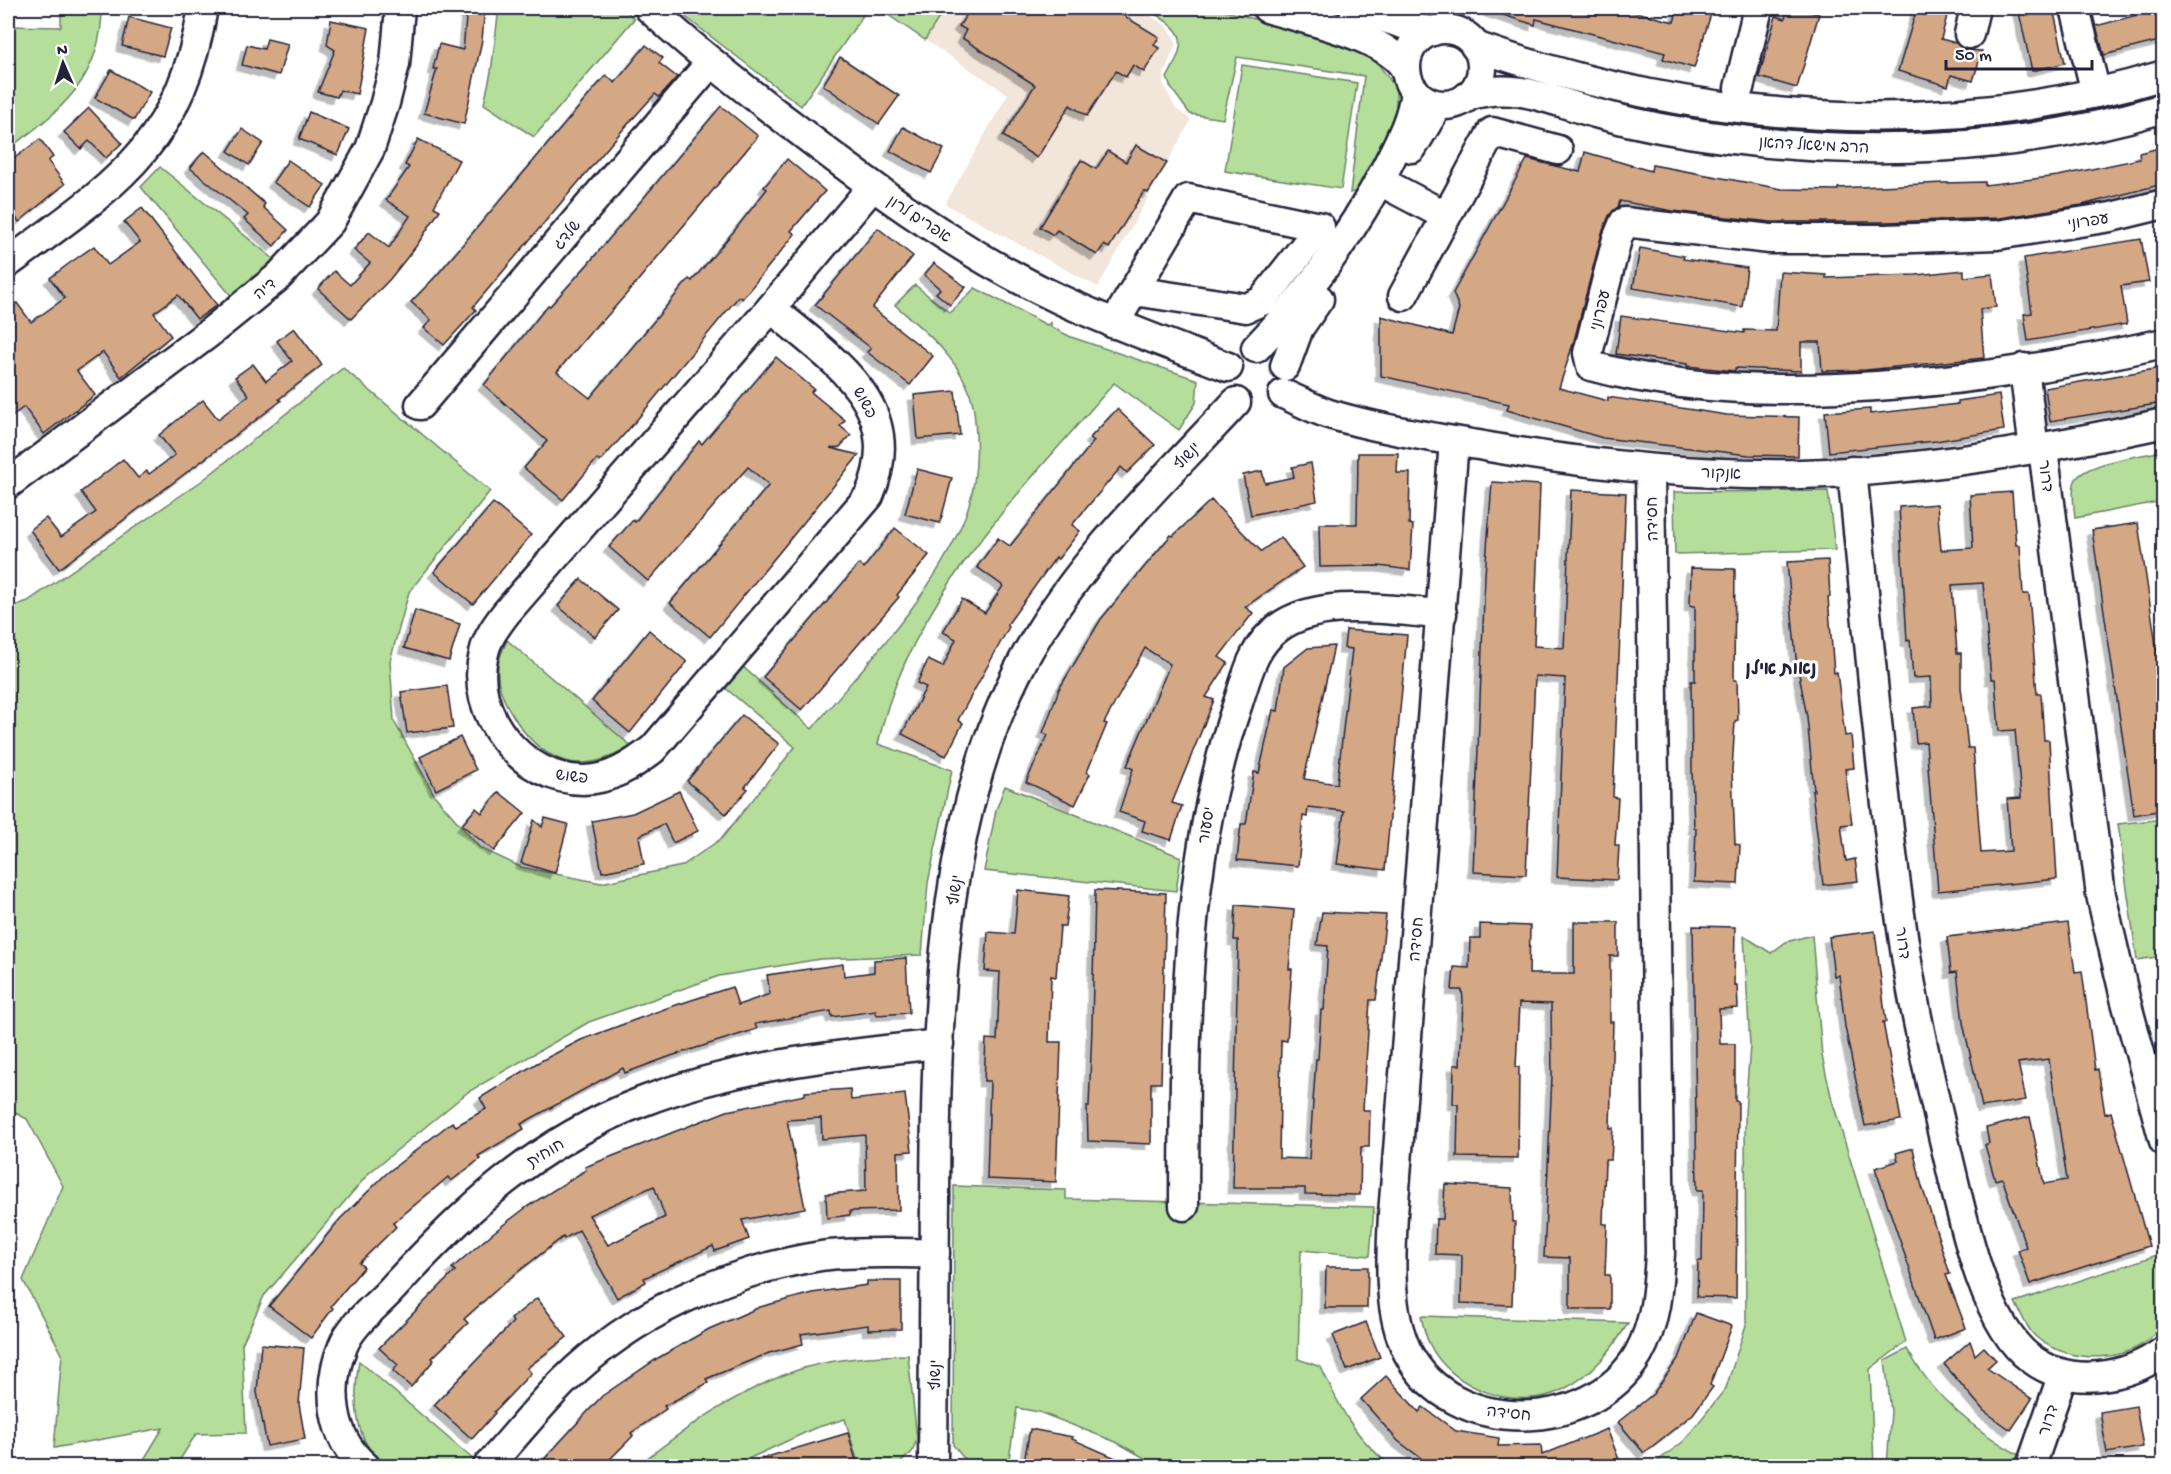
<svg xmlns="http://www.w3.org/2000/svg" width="2171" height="1474" font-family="'Gochi Hand','Playpen Sans Hebrew',sans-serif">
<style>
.built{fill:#f2e5da}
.green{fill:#b5de9b;stroke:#6c806b;stroke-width:1.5}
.building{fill:#d4a885;stroke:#22223b;stroke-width:1.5;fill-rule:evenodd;filter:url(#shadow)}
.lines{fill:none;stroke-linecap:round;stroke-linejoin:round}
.minor-casing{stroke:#22223b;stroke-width:33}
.minor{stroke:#fff;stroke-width:28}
.labels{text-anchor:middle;stroke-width:6;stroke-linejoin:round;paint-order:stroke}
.street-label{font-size:16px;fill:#22223b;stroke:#fff}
.neighbourhood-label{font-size:18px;font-weight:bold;fill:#22223b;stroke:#fff}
</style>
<defs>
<filter id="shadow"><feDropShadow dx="-5.5" dy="5.5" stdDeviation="0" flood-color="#0004"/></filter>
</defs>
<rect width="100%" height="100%" fill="#fff"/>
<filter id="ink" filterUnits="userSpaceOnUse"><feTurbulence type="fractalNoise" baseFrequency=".0167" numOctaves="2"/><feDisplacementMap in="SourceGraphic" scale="12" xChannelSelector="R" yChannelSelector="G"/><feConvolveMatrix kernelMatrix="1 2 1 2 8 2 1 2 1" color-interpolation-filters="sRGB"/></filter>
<g filter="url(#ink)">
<polygon class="built" points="945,8 1138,8 1164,24 1172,34 1176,43 1164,74 1163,83 1175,108 1191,120 1098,287 945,204 1008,94 925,40"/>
<g class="green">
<path d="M61,8H102C102,78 61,111 8,149V26L61,27Z"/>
<polygon points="499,8 624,8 634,19 534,137 484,104 491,72"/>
<polygon points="674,8 868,8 801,106"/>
<polygon points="878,8 945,8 925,40"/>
<path d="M1146,8H1216L1352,47L1376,61L1396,88V118L1363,189L1350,193L1364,76L1237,57L1223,119L1190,114L1171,88L1167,78C1190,36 1184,32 1146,8Z"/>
<polygon points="1242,65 1357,83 1341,189 1225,171"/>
<polygon points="160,167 275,260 233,298 141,187"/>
<path d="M915,285L950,313L975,288L1047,325L1051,322V327L1071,337L1198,380L1196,403L1179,430L1114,383C1022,491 908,601 878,744L952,770L928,883L922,955L820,959L719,976L589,1022L468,1092L369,1173L264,1296L242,1344L246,1433L196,1434L176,1466H140L163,1428L54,1448L62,1354L23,1280L63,1186L27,1119L8,1109V608L28,601L203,480L343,368L490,491L409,592L390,661L394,721L435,796L480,848L521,867L601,883L682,866L722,838L795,747L723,686L740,664L812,729C863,666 930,599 962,524C974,497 978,464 976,435C975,418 974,401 967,386C952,352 922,329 895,305Z"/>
<path d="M2163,451V501L2075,518C2074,507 2071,491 2075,481C2083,463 2144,455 2163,451Z"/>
<polygon points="1828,491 1835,550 1675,554 1674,492"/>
<path d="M507,640L631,746C581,778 541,763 512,714C503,700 496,683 498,666C499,657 504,648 507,640Z"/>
<polygon points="1005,786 1181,857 1176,891 984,871 996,810"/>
<polygon points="2163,819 2163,956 2137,960 2118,824"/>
<polygon points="1812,935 1822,1056 1832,1100 1906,1342 1870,1369 1874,1466 1651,1466 1684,1441 1726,1388 1746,1325 1745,1113 1750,1046 1744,936 1771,953 1786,942"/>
<path d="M954,1186L1066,1190V1199L1374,1207L1370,1256L1301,1250L1298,1359L1321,1367C1340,1408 1354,1437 1391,1466H1159L1116,1442L1039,1412L1017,1408L1008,1466H970L953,1445Z"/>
<path d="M2163,1253C2164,1269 2168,1309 2162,1322C2142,1365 2069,1366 2036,1337C2027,1329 2021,1314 2015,1302Z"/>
<path d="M1421,1316L1628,1323C1612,1350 1593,1374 1564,1389C1519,1413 1451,1390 1429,1343C1425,1335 1423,1325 1421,1316Z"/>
<path d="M1907,1349C1934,1398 1974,1430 2022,1457L2018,1466H1887L1891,1411L1885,1361Z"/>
<path d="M908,1355L917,1439L912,1452L897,1466H859L845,1419L815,1428L733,1466H637C688,1426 744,1386 807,1367C840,1358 874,1356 908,1355Z"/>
<path d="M359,1361L475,1461L465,1466C450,1466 402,1470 390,1465C352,1449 353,1395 359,1361Z"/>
</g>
<g class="building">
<polygon points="467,8 485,8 482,40 464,124 424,113 437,69 433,69 439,44 463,50"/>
<polygon points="971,8 1111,8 1159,37 1154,45 1159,48 1144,72 1133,65 1126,77 1116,71 1087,116 1070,105 1037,158 1003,136 1035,85 962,38 966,30 959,26"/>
<polygon points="1490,8 1620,8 1674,22 1678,8 1705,8 1703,12 1711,14 1694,68 1663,59 1665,53 1536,19 1535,25 1490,11"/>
<polygon points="1794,8 1819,14 1797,88 1759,77 1776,16 1785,19 1787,11 1792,12"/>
<polygon points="1917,8 1949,8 1941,39 1956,43 1965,50 1982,51 1973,81 1951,75 1948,86 1898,71"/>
<polygon points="2018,8 2053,8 2065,63 2032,71"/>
<polygon points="2163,8 2163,40 2104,55 2096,26"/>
<polygon points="129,17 171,28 163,56 122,46"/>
<polygon points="331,20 369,28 357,94 340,90 337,97 318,92 335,50 327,45"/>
<polygon points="267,39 288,44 279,75 242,65 247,45 264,49"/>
<polygon points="646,45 663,58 659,63 677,77 659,97 655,94 620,133 473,307 476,310 444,345 424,328 431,320 411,302 437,275 606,75 615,83"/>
<polygon points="840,57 899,96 879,124 823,85"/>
<polygon points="111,70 150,92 134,120 95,98"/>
<polygon points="721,106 758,136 636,283 601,323 600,321 557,372 590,398 689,279 692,281 734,231 767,189 764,187 787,159 825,191 791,231 795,234 742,299 739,296 635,422 600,462 597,459 563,500 524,468 547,441 484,385 548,305 550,306 588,264"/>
<polygon points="89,108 122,143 106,158 89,141 81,149 64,132"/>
<polygon points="309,112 349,129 338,155 299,139"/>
<polygon points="903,127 944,149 931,173 890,151"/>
<polygon points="242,129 263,143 249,165 228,151"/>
<polygon points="40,139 53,157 48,161 65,184 19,222 8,206 8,163"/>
<polygon points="418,139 459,160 434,207 440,210 417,245 390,279 351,319 318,289 334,271 350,285 370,263 354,250 369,232 389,248 410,216 386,200 409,167 405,165"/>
<polygon points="1136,145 1167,163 1148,193 1144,191 1109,248 1104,245 1097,255 1057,230 1053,235 1040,227 1081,160 1096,169 1108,151 1126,162"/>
<polygon points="2163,147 2163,184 2082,205 2000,218 1886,222 1771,222 1673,211 1620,201 1618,207 1609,216 1602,233 1574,341 1559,388 1608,401 1608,397 1727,415 1799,417 1798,456 1749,455 1603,438 1507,410 1509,404 1381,376 1381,316 1452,335 1459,308 1453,293 1527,159 1580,172 1585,152 1651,171 1652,165 1782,189 1838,190 1838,188 1944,183 1985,182 1985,185 2058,176 2140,159 2139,153"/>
<polygon points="204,151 265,204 263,207 288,230 274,246 244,219 248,215 190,168"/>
<polygon points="288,160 325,185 310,207 273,182"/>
<polygon points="142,208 217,305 197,319 178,295 154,313 171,336 121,377 103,352 77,371 95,395 44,434 24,407 8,419 8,310 17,303 31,322 65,298 50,278 67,265 94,246 108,265 140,242 124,222"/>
<polygon points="878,228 913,256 872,308 933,356 910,385 867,352 871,348 815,305"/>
<polygon points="2141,239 2149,282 2121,286 2127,324 2028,341 2024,314 2032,313 2024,258"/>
<polygon points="1640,248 1684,256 1683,259 1747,268 1742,307 1633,288"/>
<polygon points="934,263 966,287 950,305 936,293 940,289 924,275"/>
<polygon points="1964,270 1964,277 1992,274 1996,307 1980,309 1984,358 1866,370 1822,371 1820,342 1801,342 1801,371 1735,368 1735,371 1687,366 1687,364 1616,354 1621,316 1744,333 1744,330 1776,331 1780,272 1826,275 1826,278 1916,275"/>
<polygon points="294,328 322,365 279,399 281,401 59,569 30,530 46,518 61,537 96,512 81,492 123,459 138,478 147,471 149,474 175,455 159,435 187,412 203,400 218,419 249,395 235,377 253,364 266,381 292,361 277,341"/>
<polygon points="776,357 814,389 811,392 845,420 840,426 851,435 840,447 830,448 859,455 710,637 670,603 769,485 748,467 648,581 609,547 633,520 635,522 699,441 702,444"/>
<polygon points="2161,368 2163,403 2050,421 2045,388"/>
<polygon points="955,391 960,435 918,439 914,395"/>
<polygon points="1999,395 2004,430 1936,441 1829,452 1825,412 1870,409 1870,414 1958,404 1958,401"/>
<polygon points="1117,409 1155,445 1127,473 1121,467 1072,525 1080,531 1058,559 1056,557 1007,625 1009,627 958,720 963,723 946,756 902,734 926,687 917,683 928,660 943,667 956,639 943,632 962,599 985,613 1003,586 977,567 998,538 1010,546 1094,441 1090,438"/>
<polygon points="1358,453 1398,453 1397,473 1410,473 1409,524 1413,525 1410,570 1379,566 1320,567 1319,524 1357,524"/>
<polygon points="1311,463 1317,501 1251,515 1243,475 1262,471 1265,483 1294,477 1292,467"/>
<polygon points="917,469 952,478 940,523 905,514"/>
<polygon points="1492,482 1540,485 1534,646 1564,648 1571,490 1626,493 1613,797 1618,798 1615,845 1619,846 1617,880 1557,877 1565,678 1535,676 1526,875 1473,872 1485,575"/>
<path d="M2012,492L2016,545H2020L2023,594H2029L2037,694H2041L2044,740H2049L2057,879L1938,891L1926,742L1916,743L1913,708L1932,706L1931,677L1913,678L1910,640L1907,641L1899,507L1937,504L1941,550L1973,548L1970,495ZM1983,583L1991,679H1995L1999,731L2015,730L2021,798L2007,799L2011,851L1981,853L1973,748H1968L1961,687V653H1957L1952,585Z"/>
<polygon points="1211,500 1261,551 1281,537 1303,567 1245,607 1253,613 1219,657 1228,663 1206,697 1214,700 1172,803 1182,806 1171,840 1142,831 1145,821 1119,812 1133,769 1127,766 1170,664 1145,648 1104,723 1107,724 1087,772 1090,774 1075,805 1026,782 1048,735 1043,733 1059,689 1101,619 1171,535 1173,536"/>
<polygon points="493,503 531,535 473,604 434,572"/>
<polygon points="2138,523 2163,692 2163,810 2134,815 2092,530"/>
<polygon points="895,528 929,555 897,595 899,597 802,710 763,677 859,564 864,568"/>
<polygon points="1828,560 1830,597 1828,597 1834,673 1837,672 1845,736 1851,735 1854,768 1845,769 1852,824 1841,825 1846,861 1855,859 1858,881 1823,885 1812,791 1814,791 1807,717 1796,658 1787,562"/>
<polygon points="1691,568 1735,569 1734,680 1737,680 1738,720 1735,721 1732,770 1735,844 1740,845 1738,884 1694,882 1696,828 1694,828 1692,771 1691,681 1695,681 1695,606 1690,606"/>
<polygon points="581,579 618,610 595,637 558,606"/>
<polygon points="415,610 460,624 449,661 404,648"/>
<polygon points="649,630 687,662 630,733 592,701"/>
<polygon points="1346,630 1407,635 1385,870 1337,864 1344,811 1308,807 1307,817 1303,816 1298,866 1237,860 1241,824 1246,824 1254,772 1259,773 1273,710 1278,711 1284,667 1308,648 1334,646 1304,779 1337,784 1352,649 1344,648"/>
<polygon points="447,686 453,728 407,733 401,692"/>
<polygon points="742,715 779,744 745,787 748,789 726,814 687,781"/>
<polygon points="460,737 476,770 436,790 420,757"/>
<polygon points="679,791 698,831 673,843 664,824 639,836 644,864 602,872 592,821 633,813"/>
<polygon points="499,792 525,813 494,851 462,825 476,808 482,813"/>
<polygon points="545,818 568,824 555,873 521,863 534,820 542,827"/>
<polygon points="1018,890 1069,896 1065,926 1060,926 1056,977 1051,976 1049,1042 1061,1042 1056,1182 987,1179 990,1081 984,1081 986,1039 997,1040 1000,972 985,971 988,932 1014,934"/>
<polygon points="1095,890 1166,893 1161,1083 1151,1083 1151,1144 1088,1141 1087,1106 1089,1107 1092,1026"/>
<polygon points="1236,905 1294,910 1289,969 1292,969 1287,1041 1281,1040 1279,1158 1309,1159 1316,1059 1318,1059 1321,1010 1324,1010 1328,946 1317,945 1322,912 1386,915 1376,1000 1370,1000 1363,1110 1370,1110 1369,1147 1361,1147 1360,1195 1305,1194 1305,1188 1233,1188 1238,940 1234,940"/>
<polygon points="1574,922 1618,922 1618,956 1610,956 1610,1022 1613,1022 1610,1128 1613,1128 1611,1160 1605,1160 1603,1224 1607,1224 1605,1275 1610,1275 1610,1309 1570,1309 1570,1258 1544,1257 1552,1075 1551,1004 1519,1003 1516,1067 1519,1067 1518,1158 1457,1157 1458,1104 1453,1104 1454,1065 1460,1065 1463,1001 1462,990 1452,990 1454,967 1469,968 1470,938 1480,938 1480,924 1530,926 1529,974 1574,974"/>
<polygon points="2068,923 2075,972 2082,971 2095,1070 2098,1069 2105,1114 2111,1112 2149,1246 2030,1284 2018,1250 2026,1247 2002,1178 1995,1180 1985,1145 1989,1143 1986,1128 2030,1117 2044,1184 2067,1180 2049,1059 2018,1063 2026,1100 1982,1107 1963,1023 1957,972 1951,973 1947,937"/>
<polygon points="1693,926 1735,927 1734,985 1737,985 1738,1008 1719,1009 1720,1044 1735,1044 1735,1101 1738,1101 1736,1298 1697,1297 1698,1261 1702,1261 1703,1190 1697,1190"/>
<polygon points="1875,931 1886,1022 1883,1022 1901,1120 1865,1126 1845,1027 1839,975 1834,976 1829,937"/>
<polygon points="906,958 909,1013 876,1015 876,1011 832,1017 831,1011 755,1024 757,1029 671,1056 625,1073 623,1068 521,1124 524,1129 478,1156 480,1159 451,1181 448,1177 393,1223 396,1227 359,1263 364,1267 331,1306 333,1308 311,1338 269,1306 340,1219 387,1173 452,1122 456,1126 486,1109 480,1098 537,1063 581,1040 667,1008 732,987 738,1005 770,994 767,975 843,964 844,976 874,972 874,960"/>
<path d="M850,1089L851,1100L905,1094L912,1151L898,1152L899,1210L850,1211V1215L827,1218L826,1194L866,1191L865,1135L822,1139L821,1118L787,1120L805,1208L742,1220L749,1239L715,1251L713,1246L644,1278L646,1282L617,1298L579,1230L564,1239L563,1237L505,1282L464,1319L468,1323L432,1358L434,1360L411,1387L393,1371L398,1365L379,1348L455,1271L452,1268L494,1232L528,1206L586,1170L585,1167L727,1111L805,1095V1092ZM654,1186L665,1217L608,1245L589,1215Z"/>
<polygon points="1913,1148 1921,1183 1950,1274 1946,1275 1966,1328 1934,1340 1875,1168 1898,1161 1896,1153"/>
<polygon points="1445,1184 1512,1188 1513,1222 1515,1222 1512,1305 1461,1303 1462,1255 1435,1254 1436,1219 1443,1219"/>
<polygon points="1326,1267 1368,1267 1367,1308 1325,1308"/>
<polygon points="867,1281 901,1281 901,1329 868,1330 868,1325 801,1334 803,1344 769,1353 706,1379 708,1383 664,1406 666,1409 631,1433 633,1436 602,1467 537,1467 602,1396 658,1358 709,1329 760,1307 812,1293 867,1285"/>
<polygon points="537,1298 567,1337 527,1368 531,1373 494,1412 495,1413 472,1439 434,1405 513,1322 511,1319"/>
<polygon points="1696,1313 1732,1326 1710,1385 1713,1387 1693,1414 1644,1453 1618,1422 1653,1394 1680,1356"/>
<polygon points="1366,1322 1380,1357 1347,1370 1333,1335"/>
<polygon points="1970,1341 1975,1355 1984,1347 1996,1360 1987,1368 2032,1399 2011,1430 1984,1411 1944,1364"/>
<polygon points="261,1344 304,1348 299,1404 305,1439 267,1446 257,1392"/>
<polygon points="1386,1376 1419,1412 1423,1407 1456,1431 1499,1438 1498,1446 1541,1445 1542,1455 1607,1429 1622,1467 1433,1467 1398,1441 1361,1399"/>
<polygon points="2136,1406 2143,1447 2107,1453 2100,1412"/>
<polygon points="1030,1429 1073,1437 1072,1439 1136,1467 1023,1467"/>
<polygon points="848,1433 858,1467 750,1467 750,1462"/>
</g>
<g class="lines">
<defs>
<g id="minor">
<path d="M649,8C694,50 743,88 793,126C876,190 963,254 1059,299C1114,325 1171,345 1228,367"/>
<path d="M1267,8C1302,19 1391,37 1406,71"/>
<polyline points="1354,8 1415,28 1433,31"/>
<polyline points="2075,8 2096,93"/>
<circle cx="1444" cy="67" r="38"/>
<polyline points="1969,34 1975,8"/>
<path d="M1475,46C1694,123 1940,143 2164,75"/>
<polyline points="1739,88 1758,8"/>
<path d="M1468,96C1514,80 1554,102 1599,114C1640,125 1682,133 1724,138C1868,157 2024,151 2164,108"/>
<polyline points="1412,148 1438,105"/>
<polyline points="1393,188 1446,216"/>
<path d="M2164,204L2111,217L1997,235L1886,239H1770L1624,222L1617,239L1588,353L1591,366C1759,412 1995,381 2164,343"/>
<path d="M8,263C114,185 180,147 203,8"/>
<polyline points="1403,296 1492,132 1558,150"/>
<path d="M771,308C831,360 909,404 869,496L653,749C633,765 610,780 583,780C522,780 468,713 484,653C487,638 497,625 506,613Z"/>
<polyline points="771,308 872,187"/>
<polyline points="1114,324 1188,199 1320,227 1262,301 1246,308 1134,291"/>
<path d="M1256,348C1309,293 1353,233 1388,164C1400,140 1412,118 1415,91"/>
<polyline points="1285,366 1299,328 1319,299"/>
<polyline points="2024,368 2034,450"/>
<path d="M1283,394C1298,400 1313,409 1329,414C1378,429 1438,438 1489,447C1592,465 1696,476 1800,474C1923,471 2044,449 2164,423"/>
<polyline points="420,405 711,62"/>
<path d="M1454,441L1393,1214C1391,1258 1387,1311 1408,1353C1452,1437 1591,1435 1638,1355C1656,1323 1658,1289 1660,1253L1650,470"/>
<polyline points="2043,449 2101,895 2125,998 2164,1141"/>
<path d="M1852,471C1869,635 1882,800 1907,962C1918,1030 1934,1098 1950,1165C1963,1219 1984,1324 2030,1358C2069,1388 2127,1379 2164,1351"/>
<polyline points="8,484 209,333 278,277 330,222 370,149 385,103 395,64 400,8"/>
<path d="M1184,1206C1185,1037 1182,864 1238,703C1247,676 1253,646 1278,628C1322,596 1391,611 1442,614"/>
<path d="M365,1466C331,1438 326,1386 343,1346C351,1325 375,1307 390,1291C465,1209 535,1143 641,1102C737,1065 837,1055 939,1044"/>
<path d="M488,1466C514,1438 537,1408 564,1381C632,1314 726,1271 821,1256C858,1251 897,1254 935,1253"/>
<path d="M933,1466C933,1378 934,1289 935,1200C936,1025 939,819 1023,661C1076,561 1161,484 1236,402"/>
<polyline points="2031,1466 2063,1374"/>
</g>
</defs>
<use href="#minor" class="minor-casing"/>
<use href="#minor" class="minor"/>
</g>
</g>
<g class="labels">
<g class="street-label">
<text transform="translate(1814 144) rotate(3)" y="6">הרב מישאל דהאן</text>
<text transform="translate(920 218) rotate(33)" y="6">אפרים לרון</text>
<text transform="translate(2088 220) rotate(-9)" y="6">עפרוני</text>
<text transform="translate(566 234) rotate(-50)" y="6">שלדג</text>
<text transform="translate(264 288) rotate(-39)" y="6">דיה</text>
<text transform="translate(1599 310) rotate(-76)" y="6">עפרוני</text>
<text transform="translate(866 402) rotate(62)" y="6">פשוש</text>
<text transform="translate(1186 455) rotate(-46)" y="6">ינשוף</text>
<text transform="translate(1721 472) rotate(2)" y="6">אנקור</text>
<text transform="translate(2047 476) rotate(83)" y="6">דרור</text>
<text transform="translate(1651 519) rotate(-91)" y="6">חסידה</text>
<text transform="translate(572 775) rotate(7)" y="6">פשוש</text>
<text transform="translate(1205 825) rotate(-81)" y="6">יסעור</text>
<text transform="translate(954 890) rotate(-82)" y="6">ינשוף</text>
<text transform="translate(1415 939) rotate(-85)" y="6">חסידה</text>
<text transform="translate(1904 943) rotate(82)" y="6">דרור</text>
<text transform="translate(545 1152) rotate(-31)" y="6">חוחית</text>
<text transform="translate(934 1375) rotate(-90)" y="6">ינשוף</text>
<text transform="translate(1509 1412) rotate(6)" y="6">חסידה</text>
<text transform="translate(2047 1420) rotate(-71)" y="6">דרור</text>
</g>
<g class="neighbourhood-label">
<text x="1781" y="674">נאות אילן</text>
</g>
</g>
<rect width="2171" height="1474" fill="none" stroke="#fff" stroke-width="30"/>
<rect x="15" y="15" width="2141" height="1444" fill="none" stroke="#22223b" stroke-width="2" filter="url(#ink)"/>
<g transform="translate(63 63) rotate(357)" stroke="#ffffff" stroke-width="4.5" paint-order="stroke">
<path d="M0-4.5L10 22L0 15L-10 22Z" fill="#22223b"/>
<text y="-9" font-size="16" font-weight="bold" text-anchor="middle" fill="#22223b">N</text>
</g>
<path d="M1946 60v9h146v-9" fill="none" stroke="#22223b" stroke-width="3"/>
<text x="1955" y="60" font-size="18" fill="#22223b" stroke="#ffffff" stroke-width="4.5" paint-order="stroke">50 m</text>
</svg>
